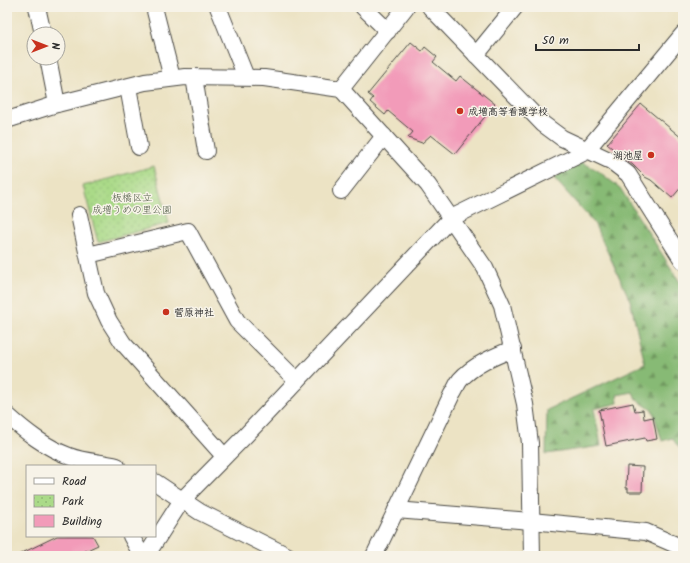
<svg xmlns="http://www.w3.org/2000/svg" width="690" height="563" font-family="Kalam,'Klee One',sans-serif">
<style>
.forest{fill:url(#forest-firs);stroke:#597250}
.park{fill:url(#park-dots);stroke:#6a825a}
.building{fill:#f29bb9}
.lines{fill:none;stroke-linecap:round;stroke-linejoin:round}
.minor-casing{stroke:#484742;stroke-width:18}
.minor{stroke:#fff;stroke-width:16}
.poi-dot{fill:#c8321e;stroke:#f7f3e8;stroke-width:1.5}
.labels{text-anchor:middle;stroke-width:3;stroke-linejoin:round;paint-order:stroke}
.poi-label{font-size:10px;font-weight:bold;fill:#2b2b2b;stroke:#f7f3e8;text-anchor:start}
.park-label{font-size:10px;fill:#4b5742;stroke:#f7f3e8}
</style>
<defs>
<pattern id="forest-firs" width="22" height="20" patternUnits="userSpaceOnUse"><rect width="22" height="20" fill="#87ba74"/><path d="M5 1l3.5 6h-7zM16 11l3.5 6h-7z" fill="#6f975f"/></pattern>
<pattern id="park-dots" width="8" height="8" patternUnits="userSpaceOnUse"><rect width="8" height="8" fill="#aada88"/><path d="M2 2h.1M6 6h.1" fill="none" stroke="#92bb76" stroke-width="1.8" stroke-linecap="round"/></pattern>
</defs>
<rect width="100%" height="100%" fill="#f7f3e8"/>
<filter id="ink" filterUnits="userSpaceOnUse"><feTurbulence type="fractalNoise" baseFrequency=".025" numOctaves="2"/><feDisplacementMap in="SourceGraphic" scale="8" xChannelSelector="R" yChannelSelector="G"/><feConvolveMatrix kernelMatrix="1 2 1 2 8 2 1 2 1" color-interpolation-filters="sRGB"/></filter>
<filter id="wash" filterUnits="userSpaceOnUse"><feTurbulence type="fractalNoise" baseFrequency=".012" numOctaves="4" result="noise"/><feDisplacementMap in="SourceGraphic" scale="16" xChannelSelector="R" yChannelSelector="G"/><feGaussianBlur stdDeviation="0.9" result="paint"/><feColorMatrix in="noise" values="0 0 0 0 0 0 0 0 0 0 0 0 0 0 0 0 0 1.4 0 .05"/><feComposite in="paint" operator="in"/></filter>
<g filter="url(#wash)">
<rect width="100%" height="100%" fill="#ece3c4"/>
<polygon class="forest" points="579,161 597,170 620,188 683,287 683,453 672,438 662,441 653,411 636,399 633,392 617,395 618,403 594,409 601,446 546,454 547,410 645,364 630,300 594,223 554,178"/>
<polygon class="park" points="154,166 169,223 98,242 83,186"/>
<g id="blocks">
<g class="building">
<polygon points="411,42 422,51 425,47 437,57 433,62 456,81 460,76 495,104 455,154 431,135 422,143 408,138 413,132 388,111 385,115 370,102 373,98 368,94"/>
<polygon points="641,104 683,139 683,185 672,198 651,180 645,177 633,165 607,144"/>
<polygon points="633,403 635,411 643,410 644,419 653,417 657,439 646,441 645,438 606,446 599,410"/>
<polygon points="627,466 643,467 642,492 628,492 628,488 626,488"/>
<polygon points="57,536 93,536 98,545 74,556 16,556"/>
</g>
</g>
</g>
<g filter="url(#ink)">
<use href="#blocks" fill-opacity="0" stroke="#484742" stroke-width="1"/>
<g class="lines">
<defs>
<g id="minor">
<polyline points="37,7 43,34"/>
<polyline points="154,7 172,78"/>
<polyline points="218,7 246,77"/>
<polyline points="363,7 388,31"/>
<polyline points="430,7 543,124 562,138 611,161 628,174 683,261"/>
<polyline points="476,55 515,7"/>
<polyline points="48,58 57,104"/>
<polyline points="194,77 206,151"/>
<polyline points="128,87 139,147"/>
<polyline points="341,89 406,7"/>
<polyline points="7,120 57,104 145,82 185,77 264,78 341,89 428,185 485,268 502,305 525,404 530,443 532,556"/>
<polyline points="341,191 384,136"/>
<polyline points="79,215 96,293 109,321 123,343 224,456"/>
<polyline points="88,255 188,231 237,321 297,381"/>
<path d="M7,415C26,432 45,447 69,456C84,462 101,462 117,466"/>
<polyline points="155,482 200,512 288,556"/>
<polyline points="396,510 531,521 646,532 683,548"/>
<polyline points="131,536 142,556"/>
<polyline points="146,556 182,500 246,435 451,218 585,152 683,34"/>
<path d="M374,556L452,394C455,390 457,384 460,380C473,365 495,356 513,349"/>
</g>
</defs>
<use href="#minor" class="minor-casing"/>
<use href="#minor" class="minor"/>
</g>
</g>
<g class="poi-dot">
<circle cx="460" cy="111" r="4"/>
<circle cx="651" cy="155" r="4"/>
<circle cx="166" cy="312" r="4"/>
</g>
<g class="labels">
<g class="poi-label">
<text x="468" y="115">成増高等看護学校</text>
<text x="643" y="159" text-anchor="end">湖池屋</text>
<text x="174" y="316">菅原神社</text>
</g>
<g class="park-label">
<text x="132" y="201">板橋区立<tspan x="132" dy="12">成増うめの里公園</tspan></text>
</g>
</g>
<rect width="690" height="563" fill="none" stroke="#f7f3e8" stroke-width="24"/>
<rect x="26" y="465" width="130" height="72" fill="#f7f3e8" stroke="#a5a39c"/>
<rect x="34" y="478" width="20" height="6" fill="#ffffff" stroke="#a5a39c"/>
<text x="62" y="485" font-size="12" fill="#2b2b2b">Road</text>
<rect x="34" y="495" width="20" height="12" fill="url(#park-dots)" stroke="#a5a39c"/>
<text x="62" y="505" font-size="12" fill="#2b2b2b">Park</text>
<rect x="34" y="515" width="20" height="12" fill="#f29bb9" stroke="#a5a39c"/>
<text x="62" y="525" font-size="12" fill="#2b2b2b">Building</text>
<g transform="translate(46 46) rotate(90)"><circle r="19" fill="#f7f3e8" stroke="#a5a39c"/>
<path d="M0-3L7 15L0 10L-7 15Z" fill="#c8321e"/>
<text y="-6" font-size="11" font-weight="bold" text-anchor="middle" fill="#2b2b2b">N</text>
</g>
<path d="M536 44v6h103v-6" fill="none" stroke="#2b2b2b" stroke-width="2"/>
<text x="542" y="44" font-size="12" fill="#2b2b2b" stroke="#f7f3e8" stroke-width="3" paint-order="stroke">50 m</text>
</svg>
